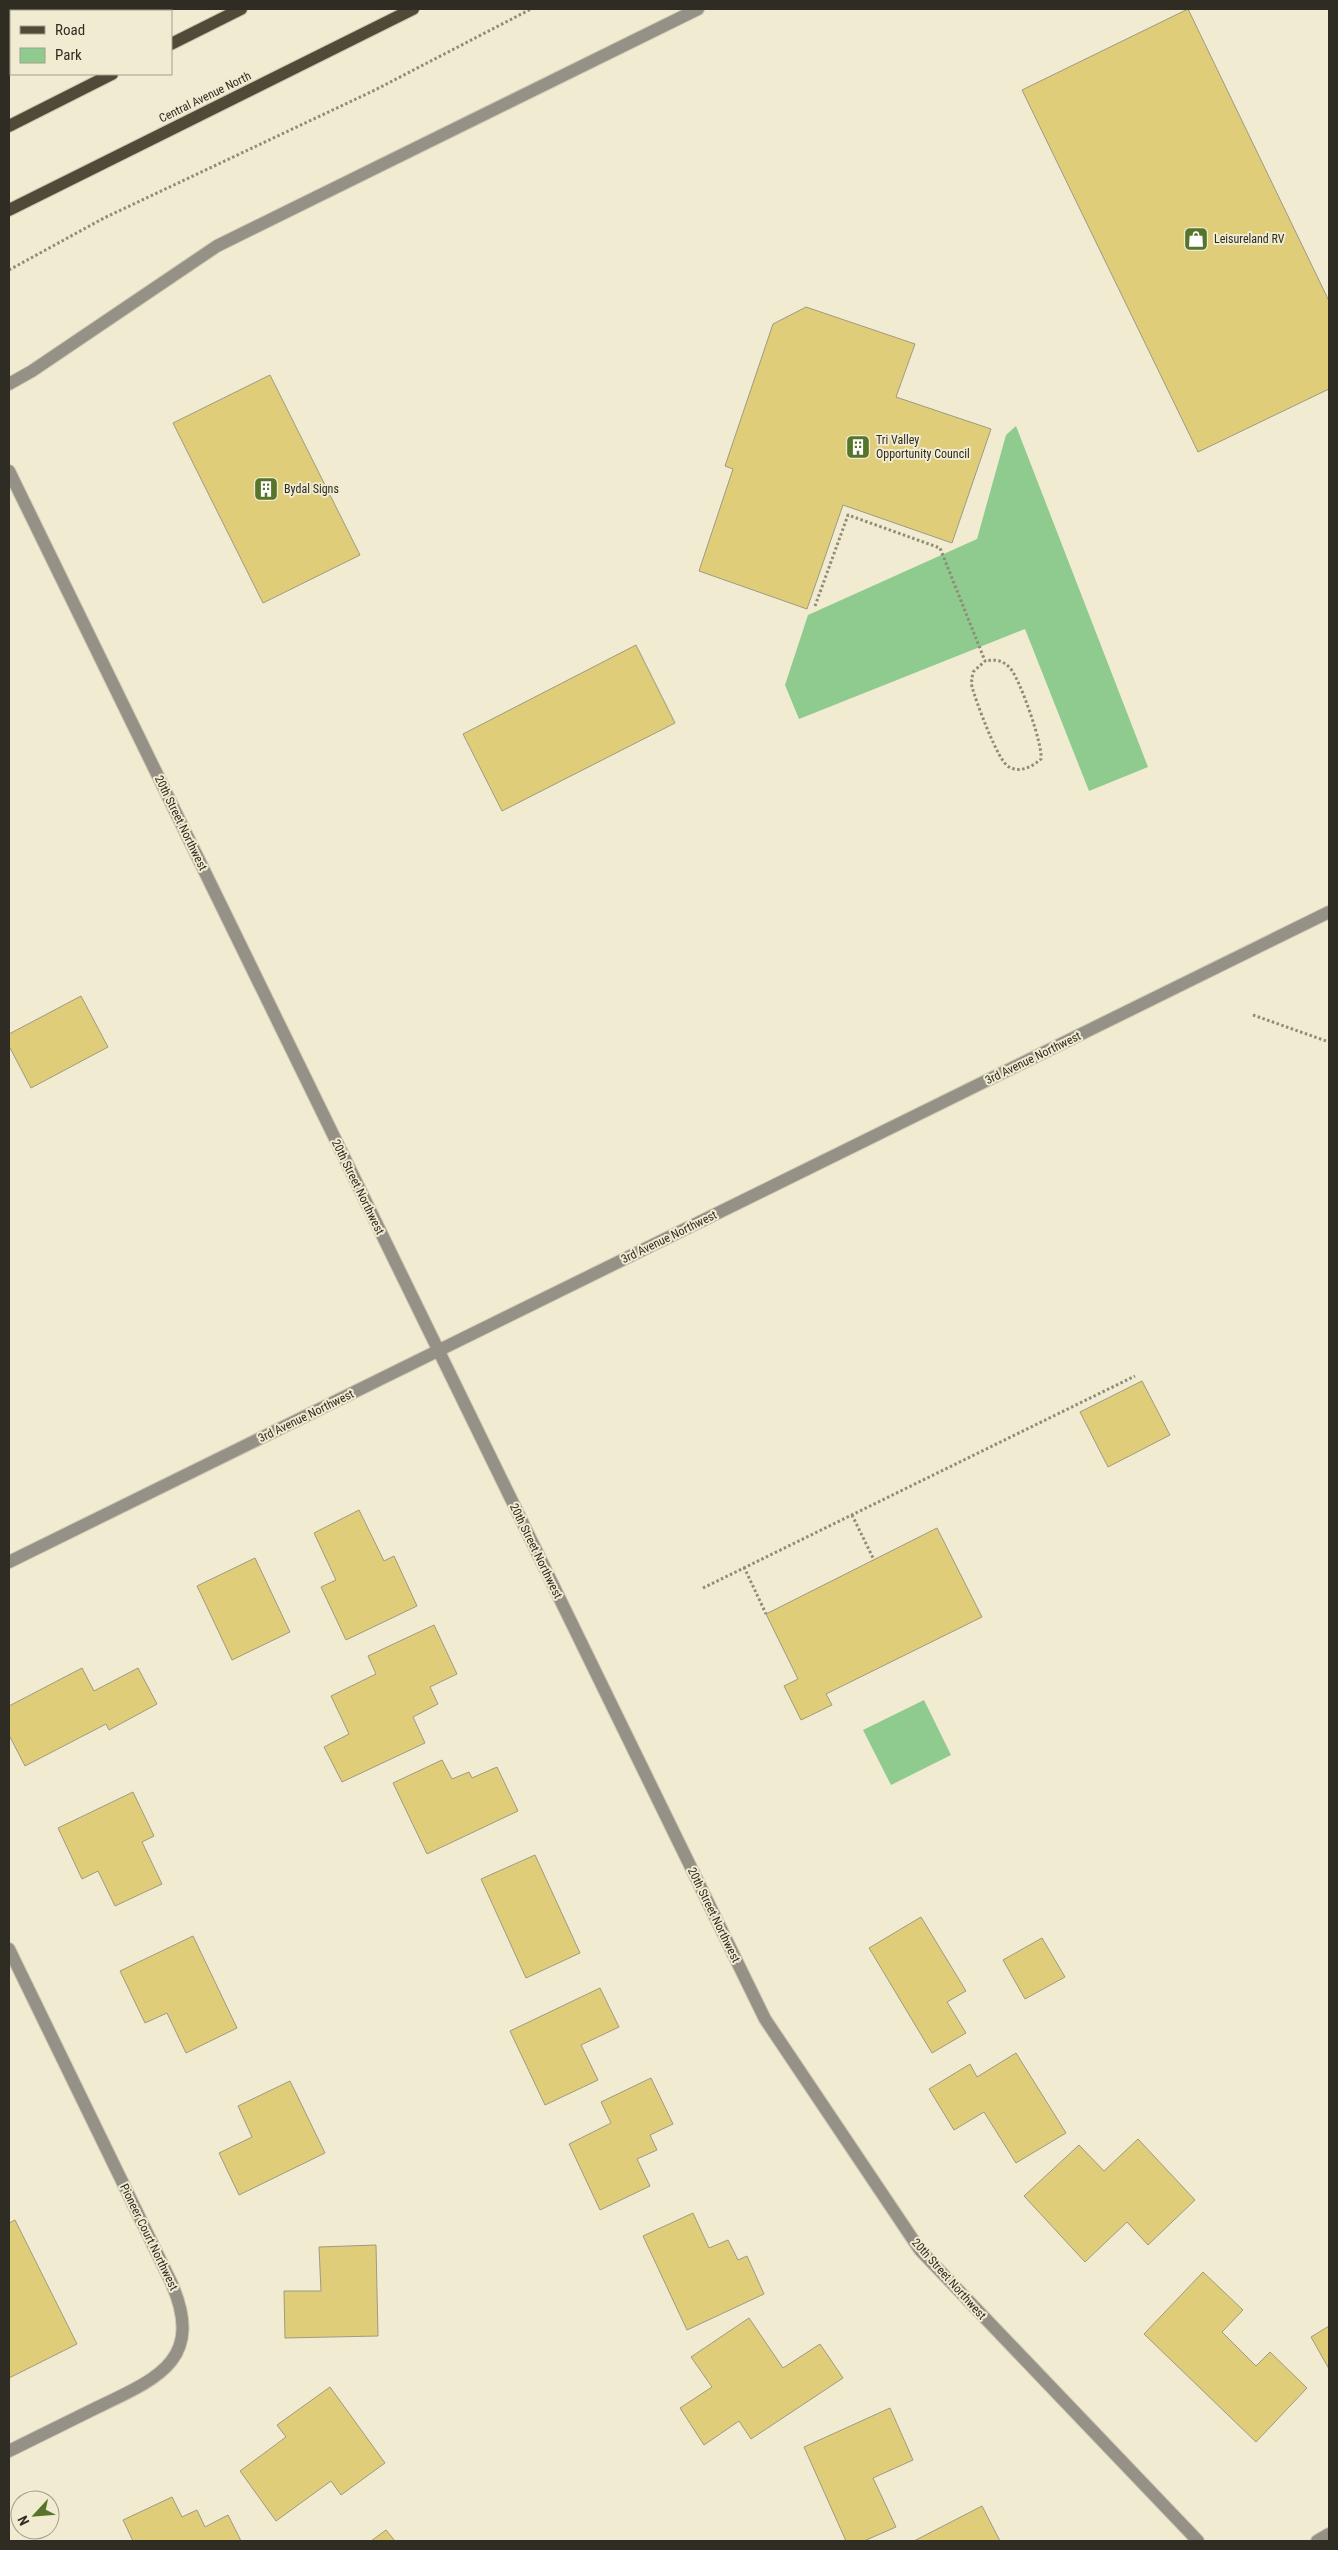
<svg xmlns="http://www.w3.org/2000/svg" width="1338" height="2550" font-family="'Roboto Condensed',sans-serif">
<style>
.green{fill:#8fcb8e}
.building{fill:#dfcd7a;stroke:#9f9a82}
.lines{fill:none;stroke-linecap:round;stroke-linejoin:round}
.minor-casing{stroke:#cdc9b2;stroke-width:14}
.major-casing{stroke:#cdc9b2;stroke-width:14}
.path{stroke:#908c7a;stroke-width:3;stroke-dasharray:2.5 2.5;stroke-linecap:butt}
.minor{stroke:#969187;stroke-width:12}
.major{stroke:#524a39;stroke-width:12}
.labels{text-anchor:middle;stroke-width:4;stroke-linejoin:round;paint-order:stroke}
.street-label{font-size:12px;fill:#2f2d23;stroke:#f0ebd1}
.poi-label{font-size:12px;fill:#2f2d23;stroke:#f0ebd1;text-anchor:start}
</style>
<rect width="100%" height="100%" fill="#f0ebd1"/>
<g class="green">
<polygon points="1016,426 1148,767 1089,791 1025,629 799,719 785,685 808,615 977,539 1006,435"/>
<polygon points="924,1700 951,1755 891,1785 863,1730"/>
</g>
<g class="building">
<polygon points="1188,9 1329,301 1329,389 1198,452 1022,90"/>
<polygon points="806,307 915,344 896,397 991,429 952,543 843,505 807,609 699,571 733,469 725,466 773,324"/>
<polygon points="270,375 360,555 263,603 173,423"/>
<polygon points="636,645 675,723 502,811 463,734"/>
<polygon points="81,996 108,1047 31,1088 9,1046 9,1034"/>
<polygon points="1142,1381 1170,1435 1108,1467 1080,1412"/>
<polygon points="359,1510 384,1561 394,1556 417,1606 346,1640 321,1587 336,1580 314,1533"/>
<polygon points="937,1528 982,1617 826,1694 832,1705 801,1720 784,1686 798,1679 766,1614"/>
<polygon points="255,1558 290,1632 232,1660 197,1586"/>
<polygon points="434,1625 457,1674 430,1687 438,1704 413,1717 425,1743 342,1782 324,1747 349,1734 331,1696 376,1674 368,1656"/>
<polygon points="82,1668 94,1691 138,1668 157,1704 109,1730 106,1724 25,1766 9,1735 9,1706"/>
<polygon points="442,1760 452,1779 469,1772 472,1778 497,1767 518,1811 427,1854 393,1783"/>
<polygon points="133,1792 154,1836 142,1842 162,1884 115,1906 98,1871 82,1879 58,1828"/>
<polygon points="535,1855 580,1953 526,1978 481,1879"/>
<polygon points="921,1917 966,1991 947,2002 966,2033 932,2053 869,1948"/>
<polygon points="193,1936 237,2028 186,2053 167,2013 145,2023 120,1971"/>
<polygon points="1042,1938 1065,1977 1025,1999 1003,1960"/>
<polygon points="600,1988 619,2027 581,2045 598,2080 545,2105 510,2031"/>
<polygon points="1016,2053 1066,2133 1016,2163 984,2112 954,2130 929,2089 970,2064 977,2077"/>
<polygon points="651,2078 673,2124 650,2135 657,2150 637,2159 650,2186 600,2210 569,2144 611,2123 601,2102"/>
<polygon points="290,2081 325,2153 239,2195 219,2153 252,2137 238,2106"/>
<polygon points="1138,2139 1195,2200 1148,2245 1127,2222 1085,2262 1024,2196 1079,2145 1104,2171"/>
<polygon points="693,2213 709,2248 728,2240 738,2260 747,2256 764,2294 687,2330 643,2236"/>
<polygon points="15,2220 77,2344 9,2378 9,2223"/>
<polygon points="376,2245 378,2336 285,2338 284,2291 321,2291 319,2247"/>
<polygon points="1203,2272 1243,2310 1222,2332 1256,2366 1270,2352 1307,2388 1256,2442 1144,2334"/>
<polygon points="749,2318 783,2368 820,2344 843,2378 751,2439 739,2421 704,2445 680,2408 712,2387 691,2357"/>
<polygon points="1329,2326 1329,2369 1311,2337"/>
<polygon points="330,2387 385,2463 341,2495 331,2481 276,2521 240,2471 286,2437 277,2425"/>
<polygon points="890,2408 913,2460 873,2478 896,2527 864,2541 846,2541 804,2447"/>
<polygon points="172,2497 182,2517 197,2510 205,2527 228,2515 241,2541 133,2541 123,2520"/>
<polygon points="982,2506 1000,2541 914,2541"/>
<polygon points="386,2530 395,2541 371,2541"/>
</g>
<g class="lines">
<defs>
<g id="minor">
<polyline points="9,384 32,371 217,246 698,9"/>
<polyline points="9,471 765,2019 920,2250 1198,2541"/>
<polyline points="9,1562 1329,912"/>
<path d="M9,1949L171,2282C205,2359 159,2378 98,2407C68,2422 39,2436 9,2451"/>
<polyline points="1317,2541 1329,2534"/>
</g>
<g id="major">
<polyline points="171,44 241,9"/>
<polyline points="9,126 112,74"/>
<polyline points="9,210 413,9"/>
</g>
</defs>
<use href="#minor" class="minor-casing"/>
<use href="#major" class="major-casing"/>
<g class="path">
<polyline points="22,11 27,9"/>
<polyline points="9,19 11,17"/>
<polyline points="9,270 104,218 375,90 531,9"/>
<path d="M815,606L848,515L940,548L985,661L973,672C972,678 971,682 972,687C976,701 998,762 1009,767C1020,773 1032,767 1041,759C1043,745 1020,679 1010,668C1003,660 994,659 985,661"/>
<polyline points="1253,1015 1329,1042"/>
<polyline points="852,1515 874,1560"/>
<polyline points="744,1567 766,1614"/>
<polyline points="703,1588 1135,1376"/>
</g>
<use href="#minor" class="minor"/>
<use href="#major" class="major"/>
</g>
<defs>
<symbol id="shop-square" viewBox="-11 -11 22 22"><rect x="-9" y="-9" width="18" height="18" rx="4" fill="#57752a" stroke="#f0ebd1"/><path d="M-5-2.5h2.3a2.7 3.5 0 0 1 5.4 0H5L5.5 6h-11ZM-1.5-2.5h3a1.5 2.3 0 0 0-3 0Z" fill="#fff"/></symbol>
<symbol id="building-square" viewBox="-11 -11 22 22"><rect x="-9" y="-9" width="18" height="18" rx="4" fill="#57752a" stroke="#f0ebd1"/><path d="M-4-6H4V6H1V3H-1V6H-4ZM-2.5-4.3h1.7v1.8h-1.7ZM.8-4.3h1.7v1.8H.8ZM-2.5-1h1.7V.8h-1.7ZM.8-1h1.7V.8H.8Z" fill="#fff"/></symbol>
</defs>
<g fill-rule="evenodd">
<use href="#shop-square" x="1182" y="225" width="28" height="28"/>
<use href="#building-square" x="844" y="433" width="28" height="28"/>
<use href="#building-square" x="252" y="475" width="28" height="28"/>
</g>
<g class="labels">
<g class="street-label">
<text transform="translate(205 97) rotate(-26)" y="4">Central Avenue North</text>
<text transform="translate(181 823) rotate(64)" y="4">20th Street Northwest</text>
<text transform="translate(1033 1058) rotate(-26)" y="4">3rd Avenue Northwest</text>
<text transform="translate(358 1187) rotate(64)" y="4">20th Street Northwest</text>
<text transform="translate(669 1237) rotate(-26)" y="4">3rd Avenue Northwest</text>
<text transform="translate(306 1416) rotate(-26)" y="4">3rd Avenue Northwest</text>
<text transform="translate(536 1551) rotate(64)" y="4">20th Street Northwest</text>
<text transform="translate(714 1915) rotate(64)" y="4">20th Street Northwest</text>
<text transform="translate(149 2237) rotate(64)" y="4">Pioneer Court Northwest</text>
<text transform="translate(949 2279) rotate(48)" y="4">20th Street Northwest</text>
</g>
<g class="poi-label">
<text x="1214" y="243">Leisureland RV</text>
<text x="876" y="444">Tri Valley<tspan x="876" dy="14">Opportunity Council</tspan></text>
<text x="284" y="493">Bydal Signs</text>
</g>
</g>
<rect width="1338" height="2550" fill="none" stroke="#2f2d23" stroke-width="20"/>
<rect x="10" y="10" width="162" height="65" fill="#f0ebd1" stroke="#a39f8b"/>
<rect x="20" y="26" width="25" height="8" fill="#524a39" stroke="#a39f8b"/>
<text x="55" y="35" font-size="15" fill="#2f2d23">Road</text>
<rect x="20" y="48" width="25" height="15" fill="#8fcb8e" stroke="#a39f8b"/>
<text x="55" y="60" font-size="15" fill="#2f2d23">Park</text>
<g transform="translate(35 2515) rotate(244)"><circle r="24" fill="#f0ebd1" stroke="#a39f8b"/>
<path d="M0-4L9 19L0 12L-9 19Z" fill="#57752a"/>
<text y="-8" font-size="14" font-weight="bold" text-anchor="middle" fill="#2f2d23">N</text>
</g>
</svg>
